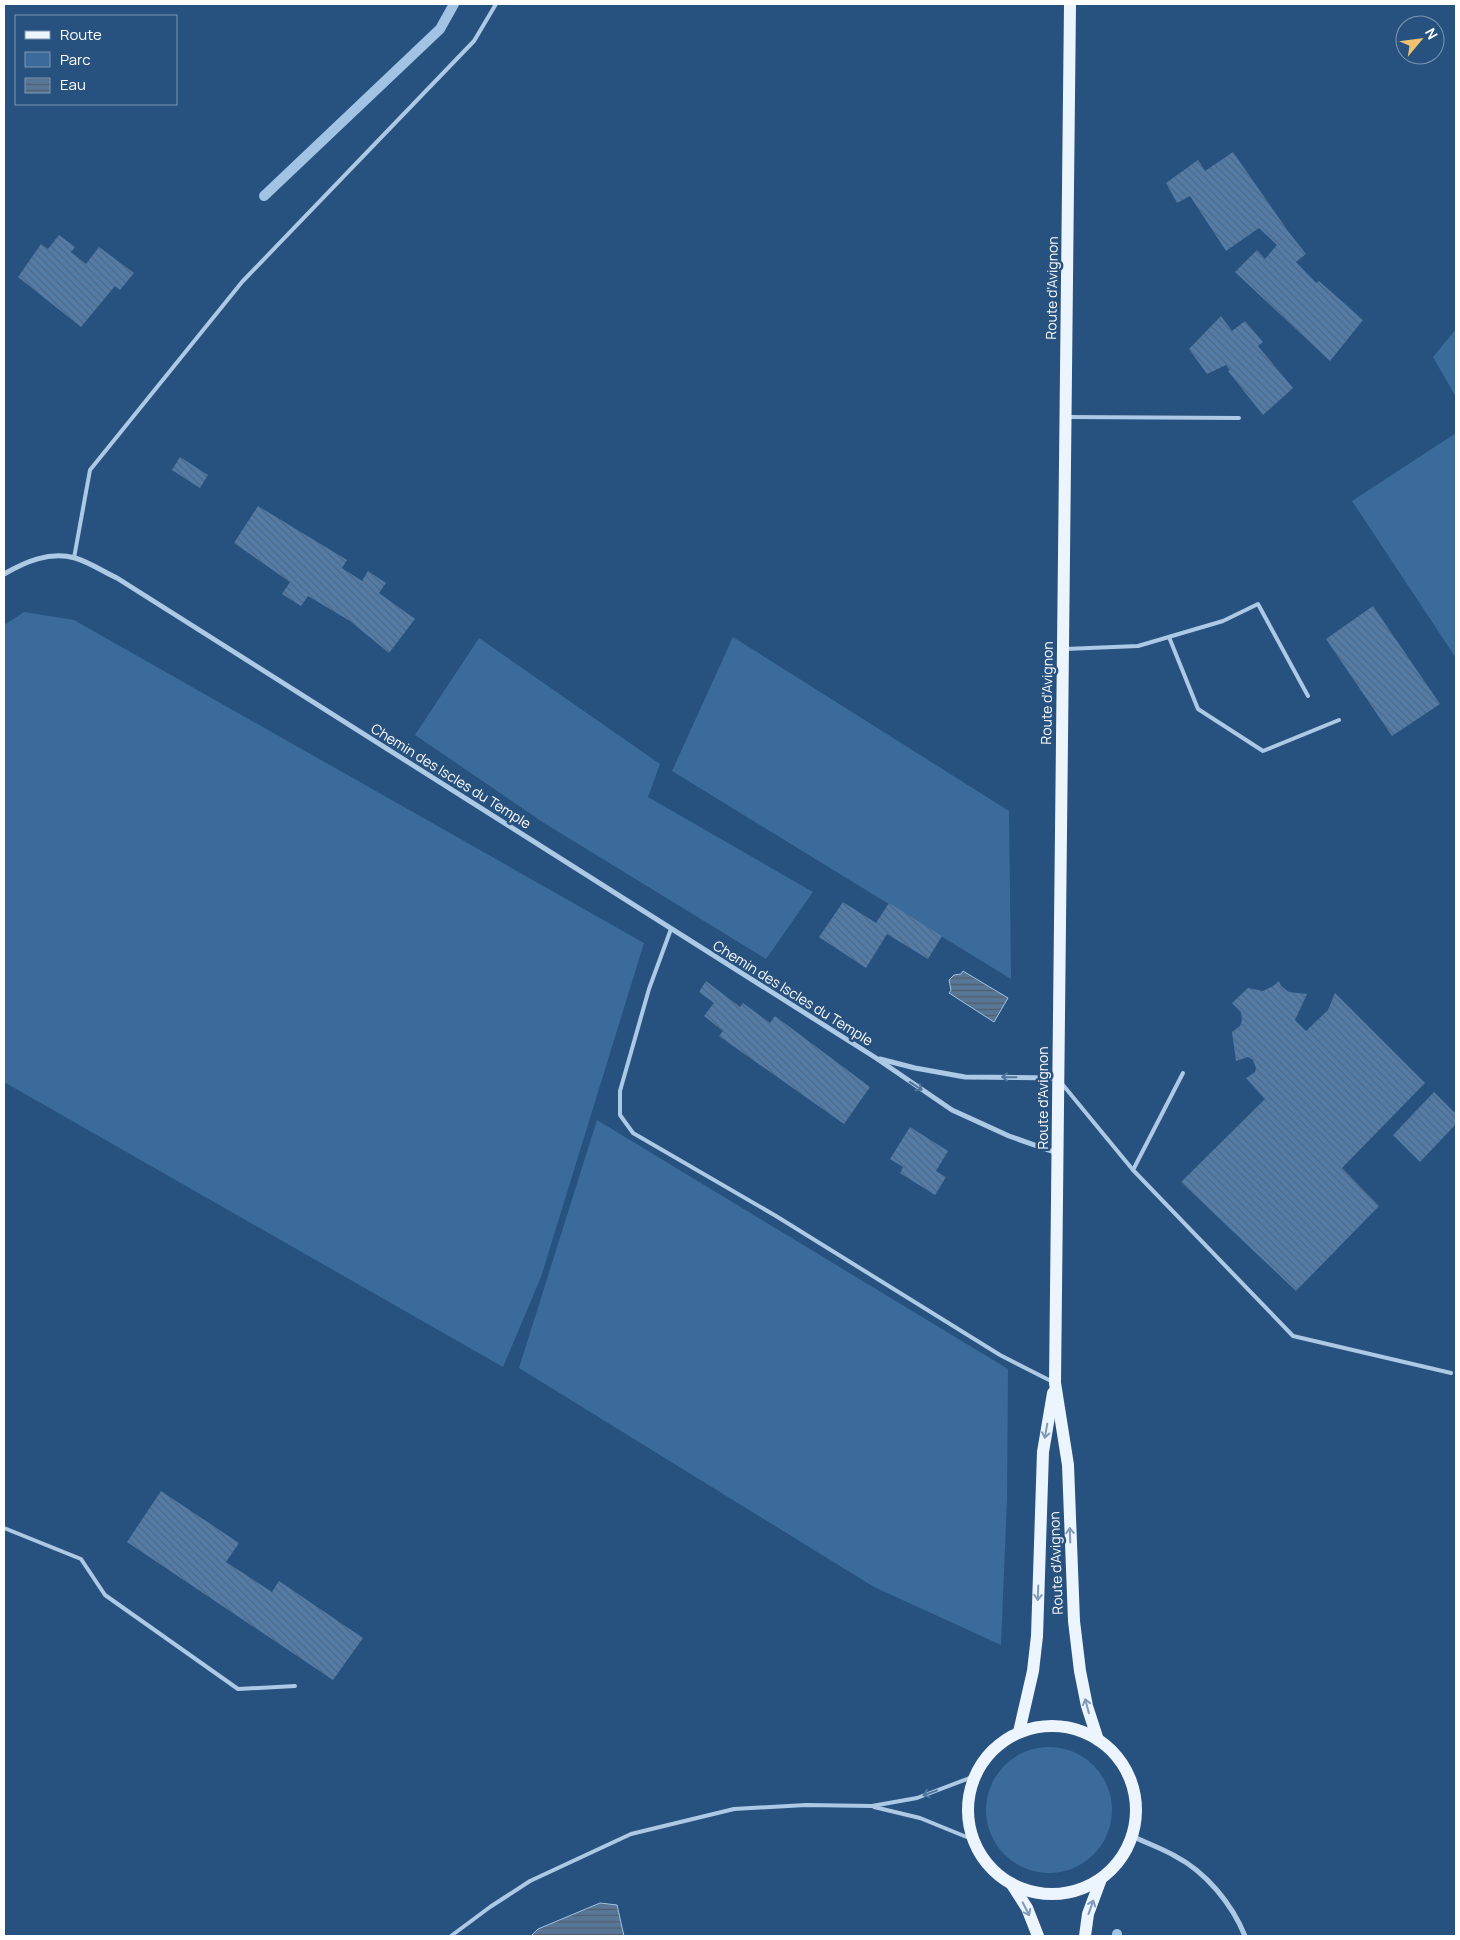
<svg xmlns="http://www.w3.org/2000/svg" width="1460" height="1940" font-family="Manrope,sans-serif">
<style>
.green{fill:#3a6b9b}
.water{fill:url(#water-rules);stroke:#a1c4e5}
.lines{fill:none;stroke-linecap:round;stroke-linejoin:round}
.stream{stroke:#a1c4e5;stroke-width:10}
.building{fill:url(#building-back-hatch)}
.service{stroke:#acc9e5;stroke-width:4}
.minor{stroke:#acc9e5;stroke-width:5}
.primary{stroke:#ecf4fd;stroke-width:12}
.oneway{stroke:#4f759d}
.oneway2{stroke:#809ab7}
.labels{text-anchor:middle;stroke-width:5;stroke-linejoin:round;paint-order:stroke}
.street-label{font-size:14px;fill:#fff;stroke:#27517e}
</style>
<defs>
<pattern id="water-rules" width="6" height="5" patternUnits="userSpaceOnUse" patternTransform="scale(1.25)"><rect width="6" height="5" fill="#587696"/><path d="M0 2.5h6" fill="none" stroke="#515f6d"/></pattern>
<pattern id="building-back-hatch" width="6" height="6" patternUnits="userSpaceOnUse" patternTransform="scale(1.25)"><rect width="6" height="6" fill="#537da8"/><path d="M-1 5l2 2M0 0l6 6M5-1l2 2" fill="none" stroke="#50677f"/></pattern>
</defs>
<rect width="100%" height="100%" fill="#27517e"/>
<g class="green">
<polygon points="1456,329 1456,397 1433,357"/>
<polygon points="1456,433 1456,658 1352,501"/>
<polygon points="24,612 74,620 644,943 541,1277 503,1367 4,1082 4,625"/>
<polygon points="733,637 1009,811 1011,979 672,771"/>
<polygon points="479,638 660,764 648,797 813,892 766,959 544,823 415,735"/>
<polygon points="597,1120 1008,1369 1007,1499 1001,1645 874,1587 519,1368"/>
<circle cx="1049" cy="1810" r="63"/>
</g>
<g class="water">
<polygon points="963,971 1008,998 994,1022 949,993 951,990 949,980 954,975 961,974"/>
<polygon points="600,1903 617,1905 624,1936 531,1936 538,1929"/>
</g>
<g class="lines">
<g class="stream">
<polyline points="264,196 440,29 454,4"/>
<polyline points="1117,1936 1117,1934"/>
</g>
</g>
<g class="building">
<polygon points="1233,152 1288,231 1306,254 1296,262 1316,283 1319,281 1363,320 1330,361 1235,272 1257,250 1265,259 1277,245 1259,228 1226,251 1190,196 1177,203 1166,183 1198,160 1205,171"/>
<polygon points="59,235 75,247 71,252 86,264 99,247 134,273 120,290 115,286 81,327 18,277 41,244 48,249"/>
<polygon points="1221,316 1232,331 1245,321 1263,342 1258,346 1293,388 1263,415 1228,371 1230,370 1226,365 1207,374 1189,349"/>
<polygon points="180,457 208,475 200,488 172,470"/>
<polygon points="258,506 347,560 342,568 362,581 368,571 386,583 379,593 415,619 389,653 350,621 308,596 301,606 282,594 290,582 234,543"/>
<polygon points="1373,606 1440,704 1392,736 1326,639"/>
<polygon points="843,902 876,923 889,903 942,936 928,959 887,934 866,968 819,937"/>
<polygon points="706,981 740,1007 743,1003 770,1023 775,1016 870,1087 844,1124 719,1036 723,1031 704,1016 714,1003 699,992"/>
<polygon points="1279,981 1281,986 1289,992 1307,994 1295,1020 1306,1031 1328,1010 1335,993 1425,1083 1342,1168 1379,1206 1296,1291 1181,1182 1265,1099 1246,1078 1255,1072 1256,1068 1253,1060 1248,1057 1236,1061 1232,1032 1240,1026 1242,1020 1241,1012 1232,1003 1248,988 1263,991 1273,986"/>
<polygon points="1434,1092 1456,1114 1456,1124 1420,1162 1393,1135"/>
<polygon points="910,1127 948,1151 936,1171 946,1177 935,1195 900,1173 903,1167 890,1159"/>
<polygon points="161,1491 239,1543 226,1562 272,1592 279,1581 363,1638 333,1680 127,1542"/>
</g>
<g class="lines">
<g class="service">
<polyline points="1067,417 1239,418"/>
<polyline points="74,558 90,470 242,282 474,41 496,4"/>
<polyline points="1169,637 1198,709 1263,751 1339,720"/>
<polyline points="1065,649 1138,646 1223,621 1258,604 1308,696"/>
<polyline points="671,929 649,989 620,1091 620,1115 633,1133 776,1216 1000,1355 1051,1381"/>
<polyline points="1063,1085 1133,1170 1183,1073"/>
<polyline points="1133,1170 1293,1336 1451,1373"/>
<polyline points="4,1528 81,1559 105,1595 238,1689 295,1686"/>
<polyline points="874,1807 920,1818 974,1840"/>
<polyline points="451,1936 490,1907 530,1881 631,1834 734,1809 806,1805 872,1806 917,1798 975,1776"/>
</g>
<g class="minor">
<path d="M4,574C25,562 49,551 75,558C89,562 104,572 117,578L876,1058L952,1110L1009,1136L1057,1153"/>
<polyline points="880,1059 915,1068 965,1077 1057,1078"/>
<path d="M1132,1836C1146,1843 1161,1848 1175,1856C1206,1872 1232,1904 1245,1936"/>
</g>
<g class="primary">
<polyline points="1070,4 1055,1383 1068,1465 1074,1621 1080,1671 1087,1706 1098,1740"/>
<circle cx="1052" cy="1810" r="84"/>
<polyline points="1019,1732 1033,1671 1037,1636 1043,1452 1053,1393"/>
<polyline points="1011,1883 1027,1908 1038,1936"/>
<polyline points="1085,1936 1088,1914 1101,1879"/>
</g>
</g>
<defs><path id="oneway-shaft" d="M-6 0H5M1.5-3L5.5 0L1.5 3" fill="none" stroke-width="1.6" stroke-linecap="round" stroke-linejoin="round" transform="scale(1.25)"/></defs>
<g class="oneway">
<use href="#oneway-shaft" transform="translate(1009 1077) rotate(-179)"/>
<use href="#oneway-shaft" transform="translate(916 1086) rotate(34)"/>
<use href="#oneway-shaft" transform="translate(930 1793) rotate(160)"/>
</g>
<g class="oneway2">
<use href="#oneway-shaft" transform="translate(1046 1431) rotate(100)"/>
<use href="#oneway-shaft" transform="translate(1070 1535) rotate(-92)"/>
<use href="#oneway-shaft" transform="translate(1038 1593) rotate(92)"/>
<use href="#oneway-shaft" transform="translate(1087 1706) rotate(-105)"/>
<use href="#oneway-shaft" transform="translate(1091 1907) rotate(-70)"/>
<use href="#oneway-shaft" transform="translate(1026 1909) rotate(63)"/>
</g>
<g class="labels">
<g class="street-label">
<text transform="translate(1052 288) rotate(-89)" y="5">Route d'Avignon</text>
<text transform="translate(1047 693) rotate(-89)" y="5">Route d'Avignon</text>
<text transform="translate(451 776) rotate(32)" y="5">Chemin des Iscles du Temple</text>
<text transform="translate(793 993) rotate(32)" y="5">Chemin des Iscles du Temple</text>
<text transform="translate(1043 1098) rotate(-90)" y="5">Route d'Avignon</text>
<text transform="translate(1056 1563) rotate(-92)" y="5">Route d'Avignon</text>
</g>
</g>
<rect width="1460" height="1940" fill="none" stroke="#ffffff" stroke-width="10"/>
<rect x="15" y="15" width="162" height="90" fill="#27517e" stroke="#7d97b2"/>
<rect x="25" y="31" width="25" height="8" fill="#ecf4fd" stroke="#7d97b2"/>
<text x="60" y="40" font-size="15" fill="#ffffff">Route</text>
<rect x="25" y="52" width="25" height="15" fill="#3a6b9b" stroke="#7d97b2"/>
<text x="60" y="65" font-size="15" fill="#ffffff">Parc</text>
<rect x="25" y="78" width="25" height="15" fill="url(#water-rules)" stroke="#7d97b2"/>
<text x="60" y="90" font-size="15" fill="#ffffff">Eau</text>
<g transform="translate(1420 40) rotate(61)"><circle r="24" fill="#27517e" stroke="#7d97b2"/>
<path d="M0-4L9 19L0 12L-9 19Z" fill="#edc372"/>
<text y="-8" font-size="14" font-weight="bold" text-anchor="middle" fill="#ffffff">N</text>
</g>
</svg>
